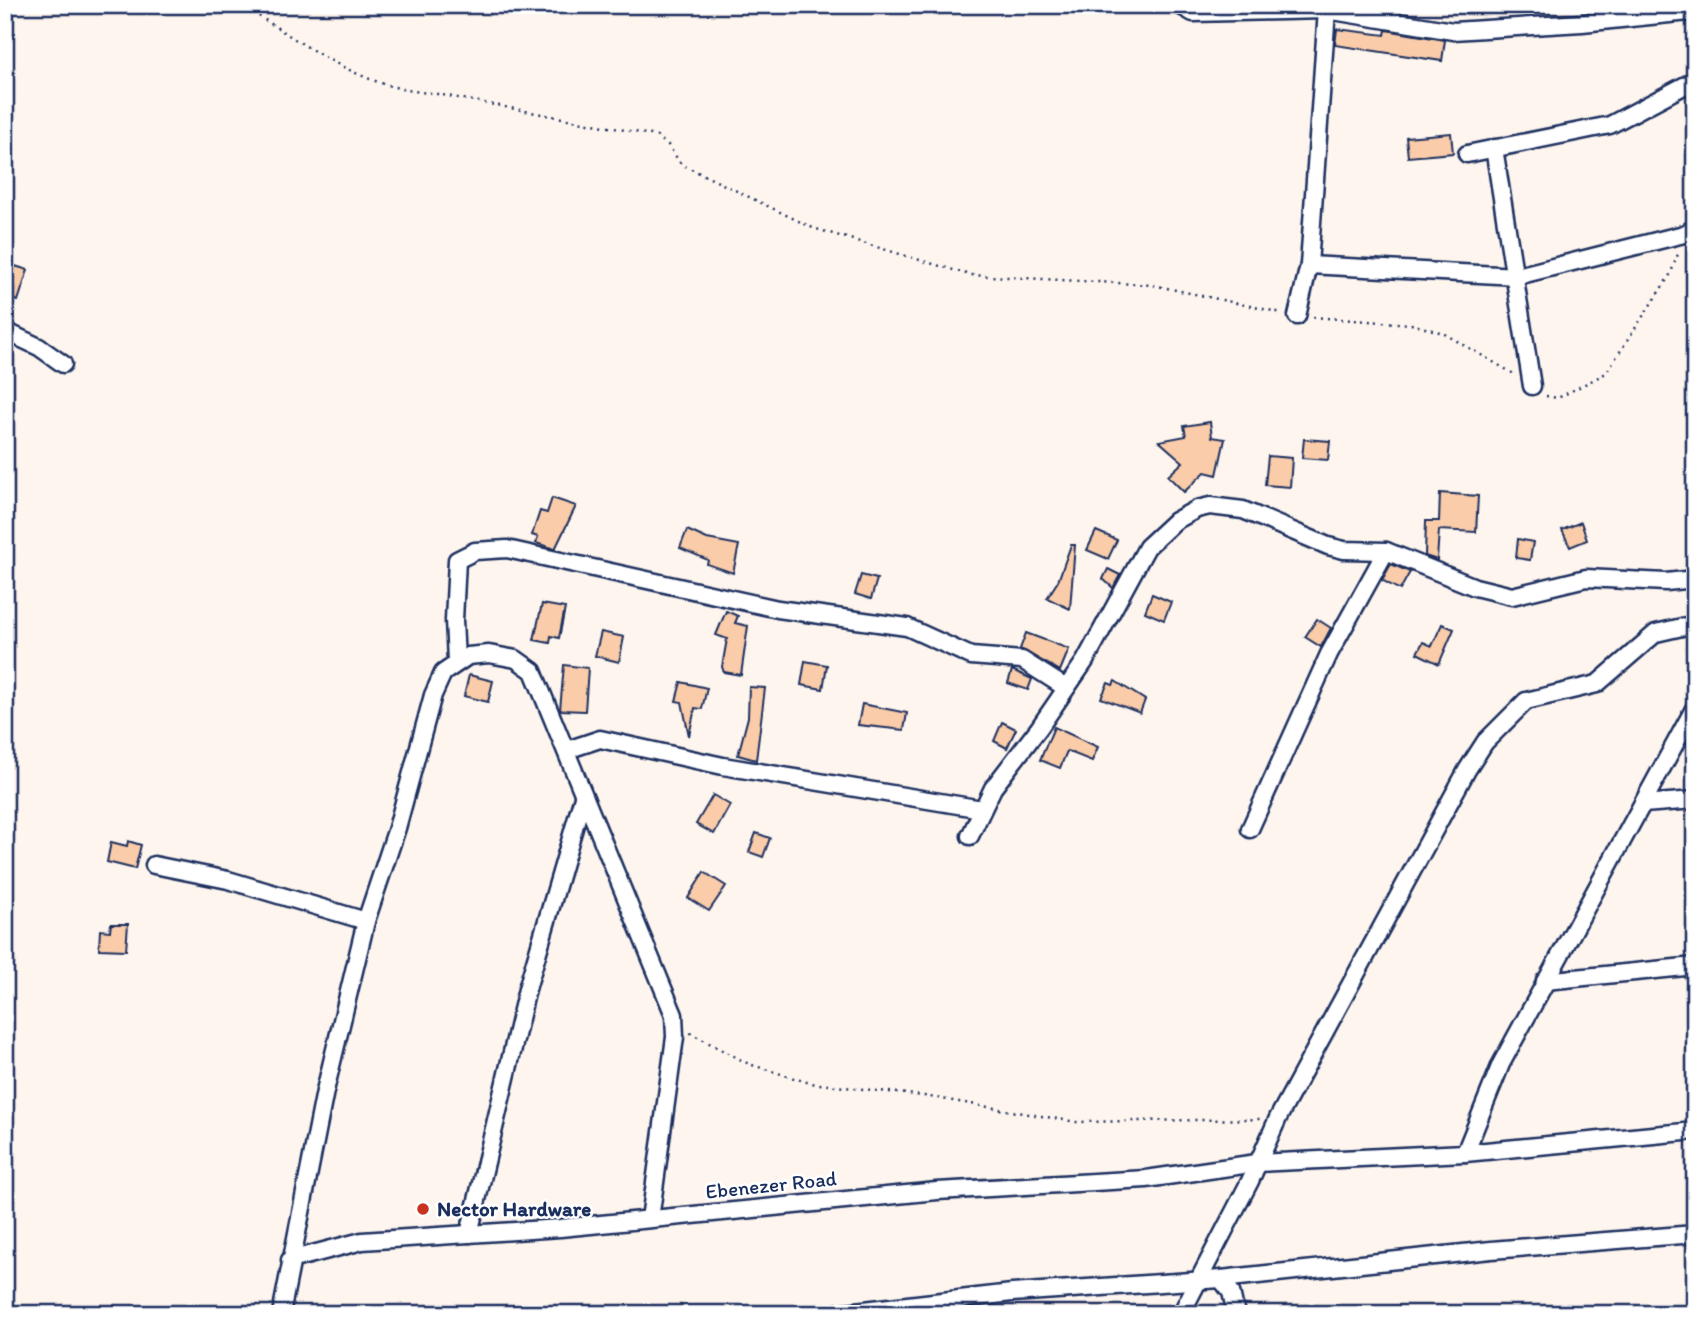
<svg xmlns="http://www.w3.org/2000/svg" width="1700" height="1319" font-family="Itim,sans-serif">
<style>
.building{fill:#facca9;stroke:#1b2f5e;stroke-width:2}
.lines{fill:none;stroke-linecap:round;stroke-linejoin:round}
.street-casing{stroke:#1b2f5e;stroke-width:21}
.path{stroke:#1b2f5e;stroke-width:2.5;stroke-dasharray:2 5;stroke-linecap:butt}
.street{stroke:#fff;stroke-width:16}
.poi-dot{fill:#c8321e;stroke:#fff;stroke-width:2.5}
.labels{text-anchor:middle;stroke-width:5;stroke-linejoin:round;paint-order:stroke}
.street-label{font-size:21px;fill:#1b2f5e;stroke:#fff}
.poi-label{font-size:21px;font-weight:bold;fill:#1b2f5e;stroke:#fff;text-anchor:start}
</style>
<rect width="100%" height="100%" fill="#fef5ee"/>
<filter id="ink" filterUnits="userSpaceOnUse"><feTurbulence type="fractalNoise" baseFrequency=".0143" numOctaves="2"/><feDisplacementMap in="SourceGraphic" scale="14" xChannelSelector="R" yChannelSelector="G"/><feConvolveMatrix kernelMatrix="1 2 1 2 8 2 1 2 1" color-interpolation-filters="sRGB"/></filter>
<g filter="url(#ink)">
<g class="building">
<polygon points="1337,29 1385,35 1386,30 1445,40 1442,61 1335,45"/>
<polygon points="1451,133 1453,153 1408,157 1406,137"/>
<polygon points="15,266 28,270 18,301 5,297 5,270 13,272"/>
<polygon points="1210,422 1212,437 1225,439 1217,475 1205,472 1184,492 1168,476 1183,462 1159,441 1186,436 1184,426"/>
<polygon points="1304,439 1330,441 1328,460 1302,458"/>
<polygon points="1268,456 1292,458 1290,487 1265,485"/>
<polygon points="1440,493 1478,496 1476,532 1439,530 1437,560 1425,556 1426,521 1439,521"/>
<polygon points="552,498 576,506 555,549 536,543 538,537 532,535 540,511 547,513"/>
<polygon points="1581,522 1587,540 1570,547 1562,530"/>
<polygon points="687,530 707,539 739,545 733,573 707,564 708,560 680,548"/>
<polygon points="1096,531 1117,540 1108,559 1087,550"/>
<polygon points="1518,539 1533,542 1530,560 1516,558"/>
<polygon points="1071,545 1075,545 1070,609 1047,598 1058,581"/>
<polygon points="1391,564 1410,572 1400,590 1382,580"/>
<polygon points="1108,569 1120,575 1113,588 1103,579"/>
<polygon points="861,575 877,579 871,599 855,594"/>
<polygon points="1152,594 1171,602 1164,620 1145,612"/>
<polygon points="542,604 565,608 559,638 551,636 550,643 534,640"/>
<polygon points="726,611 738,616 735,623 748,626 741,675 724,672 722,667 727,639 716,635"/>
<polygon points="1317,619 1331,628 1321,647 1305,637"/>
<polygon points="1442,624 1454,629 1439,664 1417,653 1423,642 1432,646"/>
<polygon points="601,632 624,637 619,662 595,656"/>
<polygon points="1026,633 1069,649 1060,671 1020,649"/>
<polygon points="805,661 827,665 823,689 801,685"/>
<polygon points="564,665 588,668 585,711 560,710"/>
<polygon points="1012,670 1032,679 1028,690 1008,683"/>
<polygon points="469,675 493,681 488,702 464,696"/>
<polygon points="1115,681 1145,700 1140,713 1101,698 1108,683 1113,685"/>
<polygon points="681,682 707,688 702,709 695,708 689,736 682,702 676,701"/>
<polygon points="749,687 765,688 756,760 738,755 748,717"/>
<polygon points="862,704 907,713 904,730 858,725"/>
<polygon points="1002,722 1016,729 1007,748 994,741"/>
<polygon points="1054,727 1098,747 1092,761 1067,751 1060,768 1040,760"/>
<polygon points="713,795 730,805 714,834 696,824"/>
<polygon points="756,833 770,838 763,857 749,852"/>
<polygon points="128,841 141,845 135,869 107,862 111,842 127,846"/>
<polygon points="704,872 726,886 709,911 688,898"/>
<polygon points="111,924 128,924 126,950 99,949 100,930 110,931"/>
</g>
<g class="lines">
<defs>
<g id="street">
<polyline points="1179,5 1193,13 1327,10 1453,31 1582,23 1689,12 1695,15"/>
<polyline points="1494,148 1532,386"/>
<polyline points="1467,154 1610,125 1695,80"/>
<polyline points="1309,265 1517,276 1684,234 1695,228"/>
<polyline points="1297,316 1309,265 1327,10"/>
<polyline points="5,331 39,347 63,364"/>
<polyline points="456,661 454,620 457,560 475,551 507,549 778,609 907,627 971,656 1022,660 1066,688"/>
<polyline points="567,750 600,739 723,766 982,809"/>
<polyline points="1643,804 1695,800"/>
<polyline points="1250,829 1329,654 1386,551"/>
<polyline points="970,836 993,788 1039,728 1085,661 1147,547 1175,521 1197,509 1210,506 1243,510 1328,546 1344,550 1386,551 1475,587 1512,596 1586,578 1666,582 1695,579"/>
<polyline points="154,865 228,880 366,921"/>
<polyline points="1545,981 1695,966"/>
<polyline points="1465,1153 1501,1064 1695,707"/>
<polyline points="469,1234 527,989 583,797"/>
<polyline points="290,1260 362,1241 560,1228 937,1191 1146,1179 1257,1163 1465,1153 1695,1131"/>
<polyline points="1221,1279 1231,1292 1236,1314"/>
<polyline points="281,1314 325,1091 366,921 397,828 433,695 443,673 468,656 489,654 516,659 533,671 674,1015 675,1037 650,1219"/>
<polyline points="829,1314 1012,1293 1221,1279 1491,1250 1695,1234"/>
<polyline points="1181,1314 1250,1181 1278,1118 1467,770 1485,742 1526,701 1597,684 1656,633 1695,624"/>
</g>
</defs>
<use href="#street" class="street-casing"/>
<g class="path">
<path d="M241,5C302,42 360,89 432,93L656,136L668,145L681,164L813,228L970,275L1153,285L1282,313"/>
<polyline points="1313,317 1411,324 1443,333 1514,374"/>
<polyline points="1546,396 1558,398 1606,373 1670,275 1678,254"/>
<polyline points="690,1033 749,1064 810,1083 924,1096 1076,1122 1261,1119"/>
</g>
<use href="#street" class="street"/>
</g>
</g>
<circle class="poi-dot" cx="423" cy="1209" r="7"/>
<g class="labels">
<g class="street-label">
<text transform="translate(771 1185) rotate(-6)" y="7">Ebenezer Road</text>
</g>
<g class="poi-label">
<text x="437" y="1216">Nector Hardware</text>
</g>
</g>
<rect width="1700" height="1319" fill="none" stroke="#fff" stroke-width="28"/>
<rect x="14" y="14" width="1672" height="1291" fill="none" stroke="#1b2f5e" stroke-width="2.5" filter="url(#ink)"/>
</svg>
